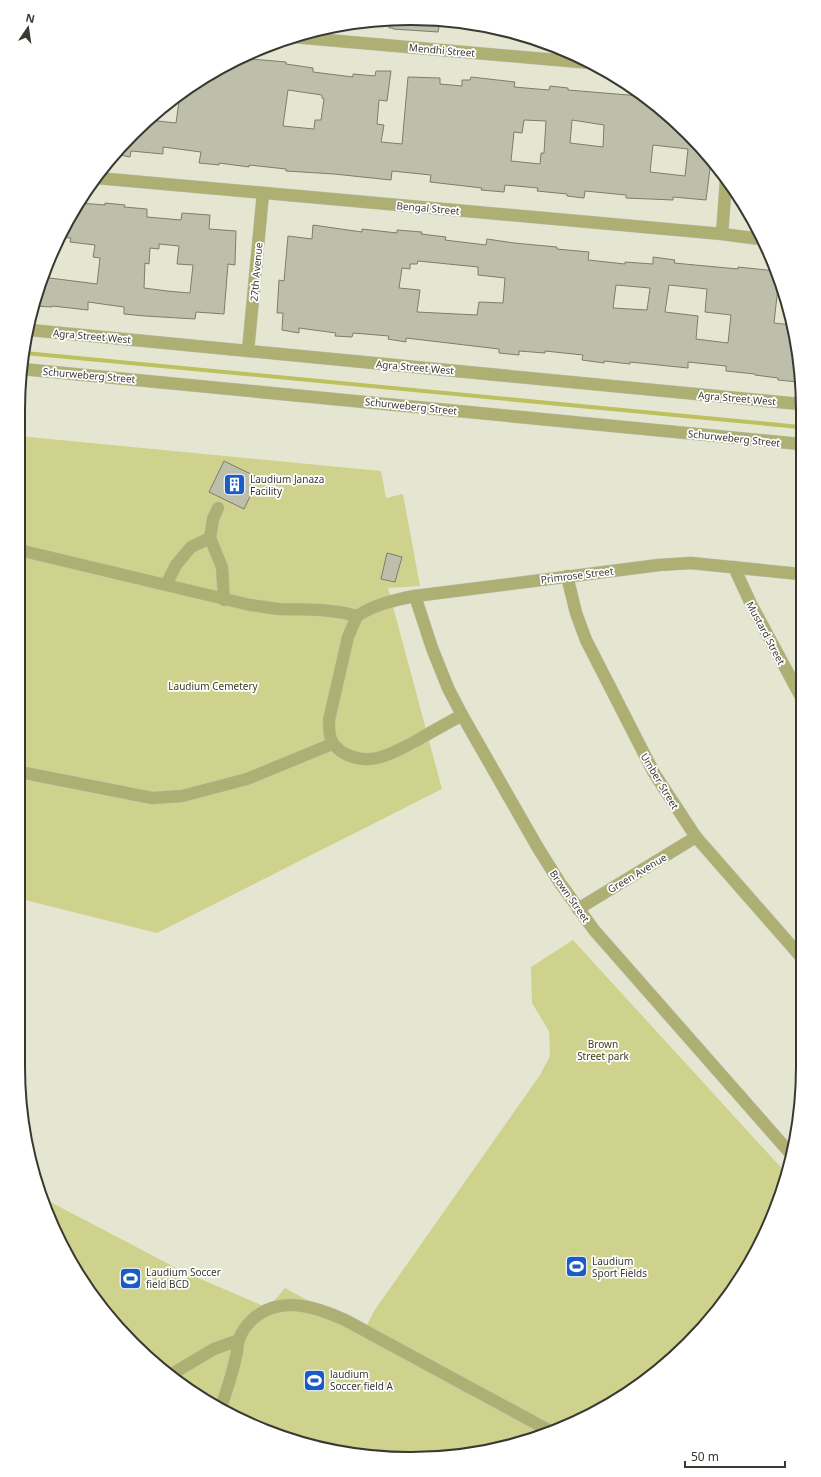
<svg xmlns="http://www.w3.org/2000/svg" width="821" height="1477" font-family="'Noto Sans',sans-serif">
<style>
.green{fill:#cfd28c}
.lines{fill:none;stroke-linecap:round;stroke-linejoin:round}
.stream{stroke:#bdc05f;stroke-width:4}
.building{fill:#bdbfab;stroke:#7c7e6c;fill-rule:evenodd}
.minor-casing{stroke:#c3c3b2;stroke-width:13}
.minor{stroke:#adaf73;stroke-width:12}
.labels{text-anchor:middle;stroke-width:3.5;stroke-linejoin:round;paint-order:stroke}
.street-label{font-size:10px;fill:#393932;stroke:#fff}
.poi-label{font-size:10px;fill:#393932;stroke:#fff;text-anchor:start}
.park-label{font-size:10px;fill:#3c3d14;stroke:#fff}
.rim{fill:none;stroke:#393932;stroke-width:2}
</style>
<rect width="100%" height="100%" fill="#e5e6d2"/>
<g class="green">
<polygon points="19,436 381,471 386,498 403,494 420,586 388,588 442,789 157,933 21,899"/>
<polygon points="573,940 786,1173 782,1192 750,1263 706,1325 669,1362 607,1406 560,1429 487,1451 436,1458 359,1456 309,1446 237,1419 192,1393 133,1344 99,1305 59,1240 41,1197 182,1271 268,1308 285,1288 364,1331 374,1311 540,1075 550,1056 549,1031 532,1003 531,967"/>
</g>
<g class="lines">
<polyline class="stream" points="25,353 800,427"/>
</g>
<g class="building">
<polygon points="389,19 440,21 438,32 393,29 393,28 389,28"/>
<path d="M239,58L286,62V64L313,68V72L353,77V74L375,76L376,71H391L387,101L379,100L377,124L384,125L381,142L402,144L408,77L440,78V84L462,86V80H470L471,77L515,82L514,87L549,90L550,86L568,88V90L640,96L688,133L711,161L706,200L673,197V200L626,198V195L585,191L584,198L567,196V194L537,191L538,188L505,185L504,192L481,190L482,188L430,182L431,175L392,171L391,180L334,174L286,171V169L249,165V167L219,163V165L199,163L201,152L163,147V154L131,151L130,157L114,154L149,120L176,123L180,94ZM288,90L322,95V98L324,99L321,120H315L314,129L283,126ZM524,120L546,121L544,153H541L540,164L511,161L514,132L522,133ZM572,120L604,125L603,147L570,143ZM653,145L688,149L685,176L650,172Z"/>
<path d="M79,203L105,205V203L125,205L124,207L147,209V217L181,220L182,213L210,215L209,229L236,231L235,265L228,264L224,314L196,312L195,319L145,316L124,314V307L88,302V310L52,306V307L35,306L39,285L42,277L97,284L100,258L93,257L95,245L70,242L71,238L60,237L71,214ZM159,244L179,246L177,264L193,265L190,293L167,291L144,288L145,263L149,264L150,248L159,249Z"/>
<path d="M313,225L362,232V229L397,233V230L422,232L421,234L446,237L445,240L486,245L487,239L514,243L557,247V249L589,252L588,260L625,264V262L653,264V257L675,260L674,263L738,269V267L776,271L779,278L774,323L792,325L800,360L798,382L778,380V378L755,375V374L726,371V366L688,362V368L630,362V364L604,361V363L582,360L583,355L545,351V353L519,351V355L499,353V349L406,338V342L388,339L389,336L353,333L352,337L335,336L336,333L299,328V333L282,330L283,313H277L279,280L284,281L288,236L312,239ZM418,261L478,267V275L505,278L503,303L479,302L477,315L417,312L420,290L399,288L402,268L410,269V264H417ZM616,285L650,288L647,310L613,308ZM669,285L707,289L705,312L731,315L728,343L696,339L698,316L665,312Z"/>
<polygon points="224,461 259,478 244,509 209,492"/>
<polygon points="387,553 402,557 395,582 381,579"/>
</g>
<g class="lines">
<defs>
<g id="minor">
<polyline points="293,37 591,63"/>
<polyline points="97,178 722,234 760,239"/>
<polyline points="722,234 726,180"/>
<polyline points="30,330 800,404"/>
<polyline points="248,351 263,193"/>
<polyline points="22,369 800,444"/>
<polyline points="218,508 213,519 210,538 222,567 224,600"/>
<path d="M19,550L250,605C260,606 269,608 279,609C307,610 328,608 357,616"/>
<polyline points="734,567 751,604 801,697"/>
<polyline points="567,576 576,613 586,640 654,773 696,837 802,958"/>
<polyline points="166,585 176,565 191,547 210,538"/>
<polyline points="415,596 432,648 448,688 462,715 538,848 560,883 594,930 790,1153"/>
<path d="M357,616C376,604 394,600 415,596L659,565L691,563L800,574"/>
<path d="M357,616L348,637L329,720C329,734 329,743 342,752C351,758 365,761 377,758C391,755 404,747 416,741C431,732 446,724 462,715"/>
<polyline points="20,772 152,798 182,796 247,779 332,744"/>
<polyline points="578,909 696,837"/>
<polyline points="170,1375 214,1349 239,1340"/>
<path d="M220,1409C227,1391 233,1371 237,1352C238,1348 237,1344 239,1340C241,1332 248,1323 254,1318C282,1295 316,1307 345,1320L552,1432"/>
</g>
</defs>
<use href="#minor" class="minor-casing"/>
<use href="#minor" class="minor"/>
</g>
<defs>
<symbol id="building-square" viewBox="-11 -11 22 22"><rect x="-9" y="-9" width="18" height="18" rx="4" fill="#1a5bc6" stroke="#fff"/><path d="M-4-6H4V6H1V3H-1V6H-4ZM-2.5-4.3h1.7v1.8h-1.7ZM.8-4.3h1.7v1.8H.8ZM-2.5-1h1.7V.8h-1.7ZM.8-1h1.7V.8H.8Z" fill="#fff"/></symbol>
<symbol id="stadium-square" viewBox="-11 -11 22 22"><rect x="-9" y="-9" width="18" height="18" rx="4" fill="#1a5bc6" stroke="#fff"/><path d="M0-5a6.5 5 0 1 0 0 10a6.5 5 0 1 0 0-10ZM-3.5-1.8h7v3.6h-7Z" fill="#fff"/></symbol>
</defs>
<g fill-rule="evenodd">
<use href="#building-square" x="222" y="472" width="25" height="25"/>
<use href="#stadium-square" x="564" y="1254" width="25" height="25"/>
<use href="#stadium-square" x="118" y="1266" width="25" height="25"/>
<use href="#stadium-square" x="302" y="1368" width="25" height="25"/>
</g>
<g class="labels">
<g class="street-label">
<text transform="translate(442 50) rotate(5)" y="4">Mendhi Street</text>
<text transform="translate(428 208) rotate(5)" y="4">Bengal Street</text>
<text transform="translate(256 272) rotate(-85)" y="4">27th Avenue</text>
<text transform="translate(92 336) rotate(5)" y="4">Agra Street West</text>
<text transform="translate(415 367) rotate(5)" y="4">Agra Street West</text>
<text transform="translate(89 375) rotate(5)" y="4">Schurweberg Street</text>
<text transform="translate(737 398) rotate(5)" y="4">Agra Street West</text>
<text transform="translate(411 406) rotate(6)" y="4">Schurweberg Street</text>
<text transform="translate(734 438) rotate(6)" y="4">Schurweberg Street</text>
<text transform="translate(577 575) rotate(-7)" y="4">Primrose Street</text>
<text transform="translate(766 633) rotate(62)" y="4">Mustard Street</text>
<text transform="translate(660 781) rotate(59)" y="4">Umber Street</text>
<text transform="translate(637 873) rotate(-31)" y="4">Green Avenue</text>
<text transform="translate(570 896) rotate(55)" y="4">Brown Street</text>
</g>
<g class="poi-label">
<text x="250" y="483">Laudium Janaza<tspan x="250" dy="12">Facility</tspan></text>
<text x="592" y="1265">Laudium<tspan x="592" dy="12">Sport Fields</tspan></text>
<text x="146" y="1276">Laudium Soccer<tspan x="146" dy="12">field BCD</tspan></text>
<text x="330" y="1378">laudium<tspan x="330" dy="12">Soccer field A</tspan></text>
</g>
<g class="park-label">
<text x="213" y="690">Laudium Cemetery</text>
<text x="603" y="1048">Brown<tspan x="603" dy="12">Street park</tspan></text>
</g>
</g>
<path d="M0 0H821V1477H0ZM410 25H411A385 385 0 0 1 796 410V1067A385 385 0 0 1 411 1452H410A385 385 0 0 1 25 1067V410A385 385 0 0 1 410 25Z" fill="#fff" fill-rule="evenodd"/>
<path class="rim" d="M410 25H411A385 385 0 0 1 796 410V1067A385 385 0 0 1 411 1452H410A385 385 0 0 1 25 1067V410A385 385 0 0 1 410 25Z"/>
<g transform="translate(28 28) rotate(13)" stroke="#ffffff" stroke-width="3" paint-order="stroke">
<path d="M0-3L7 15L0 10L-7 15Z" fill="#393932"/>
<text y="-6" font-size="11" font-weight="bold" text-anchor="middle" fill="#393932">N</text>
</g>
<path d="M685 1461v6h100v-6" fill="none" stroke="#393932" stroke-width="2"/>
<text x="691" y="1461" font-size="12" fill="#393932" stroke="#ffffff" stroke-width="3" paint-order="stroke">50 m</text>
</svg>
